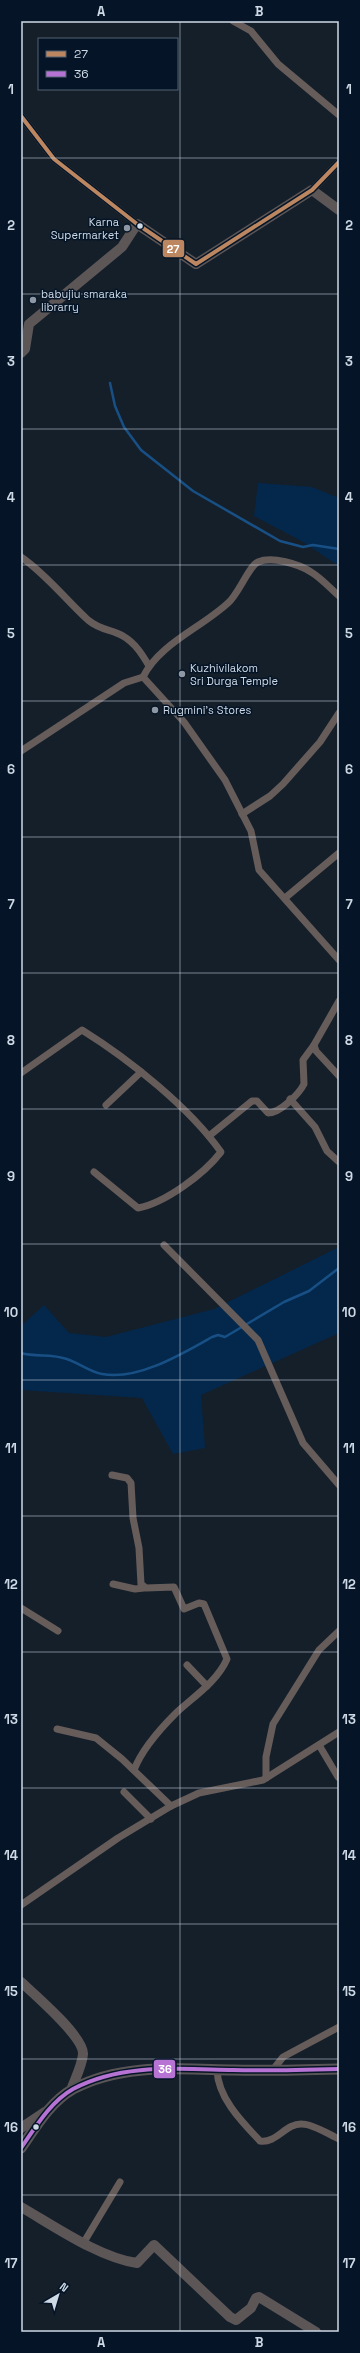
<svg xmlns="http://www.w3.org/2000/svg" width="360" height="2353" font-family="'Space Grotesk',sans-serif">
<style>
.green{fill:#03284c}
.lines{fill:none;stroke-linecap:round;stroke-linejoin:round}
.stream{stroke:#185086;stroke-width:2.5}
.minor{stroke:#665c5a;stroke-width:7}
.secondary{stroke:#5c5657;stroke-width:10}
.primary{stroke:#595556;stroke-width:11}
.bus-1-casing{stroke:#051527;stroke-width:7}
.bus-2-casing{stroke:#051527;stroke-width:7}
.bus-1{stroke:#bb8660;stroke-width:4}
.bus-2{stroke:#b673d3;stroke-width:4}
.grid{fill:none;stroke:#ced9e6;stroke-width:1;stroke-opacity:0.55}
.bus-dot{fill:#ced9e6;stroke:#051527;stroke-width:1.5}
.poi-dot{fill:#8d98a4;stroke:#051527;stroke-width:1.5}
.labels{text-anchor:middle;stroke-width:3;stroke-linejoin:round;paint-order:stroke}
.poi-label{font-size:11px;fill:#ced9e6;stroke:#051527;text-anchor:start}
.line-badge{stroke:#051527;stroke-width:1.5}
.badge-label{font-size:11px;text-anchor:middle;font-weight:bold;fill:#fff}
.neatline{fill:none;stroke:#ced9e6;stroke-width:1.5}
.grid-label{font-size:13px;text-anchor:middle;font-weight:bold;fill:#ced9e6}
</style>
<rect width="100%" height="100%" fill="#151f2a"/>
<g class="green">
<polygon points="258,483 312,487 339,498 339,566 303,542 254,516"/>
<polygon points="339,1247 339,1333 201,1395 205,1448 173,1454 142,1398 21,1390 21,1326 44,1305 69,1333 106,1337 214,1309"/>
</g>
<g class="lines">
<g class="stream">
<polyline points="110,383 115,406 124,427 141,450 193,491 280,541 303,547 313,545 339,549"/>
<path d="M21,1353C35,1357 50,1354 63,1358C77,1361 89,1372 102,1374C137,1381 182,1354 212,1337L218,1335L225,1337L284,1302L309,1291L339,1268"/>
</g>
<g class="minor">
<polyline points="233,21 251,31 278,64 339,115"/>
<polyline points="21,116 54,159 137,224"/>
<polyline points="312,190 339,162"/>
<path d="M21,557C46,574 65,599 88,620C101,631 112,629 123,636C135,643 142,654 149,666"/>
<path d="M143,677C159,644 201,628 228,603C238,595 249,566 258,562C272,556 299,564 311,572C321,578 330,588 339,596"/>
<polyline points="21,751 124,683 143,677 184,722 225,780 251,831 259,870 339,960"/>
<polyline points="242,814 270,796 283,784 320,742 339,713"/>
<polyline points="285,898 339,853"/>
<polyline points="339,1001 314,1045 316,1051 339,1076"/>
<path d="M21,1073L82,1030C130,1060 189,1107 221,1152C204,1174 165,1203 138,1208L94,1172"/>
<polyline points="290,1099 315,1127 327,1151 339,1162"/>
<polyline points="106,1105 141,1072"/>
<path d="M209,1136L252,1101H257L268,1113C280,1113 299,1094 304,1084L303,1060L314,1045"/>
<polyline points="164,1245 258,1340 303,1443 339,1485"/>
<path d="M112,1475L127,1478L131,1483L133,1518L139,1548L141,1584L146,1588L174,1587L184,1609L199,1603L204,1604L227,1659C217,1682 193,1697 176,1713C160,1729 142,1749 134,1770"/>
<polyline points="113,1584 135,1589 144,1588"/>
<polyline points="21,1608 58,1631"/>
<polyline points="187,1665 207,1686"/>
<polyline points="57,1729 96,1738 122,1759 171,1806"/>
<polyline points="319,1745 338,1777"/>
<polyline points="266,1778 266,1757 273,1724 319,1650 339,1631"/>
<polyline points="124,1792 151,1819"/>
<polyline points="21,1905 118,1838 171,1806 199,1793 263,1780 339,1732"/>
<path d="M217,2070C218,2098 242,2122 260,2141C276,2144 286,2123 302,2124C313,2124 328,2134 339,2139"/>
<polyline points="272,2071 283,2057 339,2027"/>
<polyline points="84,2242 120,2182"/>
</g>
<g class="secondary">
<polyline points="21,353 25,349 29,324 122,247 137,224 196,264 312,190 339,210"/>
<path d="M21,1982C34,1994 84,2037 83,2054C82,2066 75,2079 71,2090"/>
<polyline points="21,2128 45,2112"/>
<path d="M21,2207C54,2226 100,2258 137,2263L154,2245L230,2317L236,2320L251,2308L256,2298L259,2297L316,2332"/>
</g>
<path class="primary" d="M21,2148C35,2128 50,2102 73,2089C122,2063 179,2069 233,2070C268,2071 304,2070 339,2069"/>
<defs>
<polyline id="bus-1" points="21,116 54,159 137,224 196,264 312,190 339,162"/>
<path id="bus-2" d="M21,2148C35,2128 50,2102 73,2089C122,2063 179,2069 233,2070C268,2071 304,2070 339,2069"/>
</defs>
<use href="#bus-1" class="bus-1-casing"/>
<use href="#bus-2" class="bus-2-casing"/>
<use href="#bus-1" class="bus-1"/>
<use href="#bus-2" class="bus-2"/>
</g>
<path class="grid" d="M180,21V2332M21,158H339M21,294H339M21,429H339M21,565H339M21,701H339M21,837H339M21,973H339M21,1109H339M21,1244H339M21,1380H339M21,1516H339M21,1652H339M21,1788H339M21,1924H339M21,2059H339M21,2195H339"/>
<g class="bus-dot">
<circle cx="140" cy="226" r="3.5"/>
<circle cx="36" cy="2127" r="3.5"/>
</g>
<g class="poi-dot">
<circle cx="127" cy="228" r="4"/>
<circle cx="33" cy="300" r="4"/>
<circle cx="182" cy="674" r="4"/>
<circle cx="155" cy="710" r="4"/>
</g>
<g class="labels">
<g class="poi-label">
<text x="119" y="226" text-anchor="end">Karna<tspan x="119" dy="13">Supermarket</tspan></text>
<text x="41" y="298">babujiu smaraka<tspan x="41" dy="13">librarry</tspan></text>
<text x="190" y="672">Kuzhivilakom<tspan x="190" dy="13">Sri Durga Temple</tspan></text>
<text x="163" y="714">Rugmini's Stores</text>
</g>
</g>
<g class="line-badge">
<rect x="162" y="239" width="23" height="19" rx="4" fill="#bb8660"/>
<rect x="153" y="2059" width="23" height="20" rx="4" fill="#b673d3"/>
</g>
<g class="badge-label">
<text x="173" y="253">27</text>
<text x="165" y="2073">36</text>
</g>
<rect width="360" height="2353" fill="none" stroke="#051527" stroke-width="44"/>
<rect x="38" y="38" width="140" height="52" fill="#051527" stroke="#556373"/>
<rect x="46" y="51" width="20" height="6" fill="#bb8660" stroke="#556373"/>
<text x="74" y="58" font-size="12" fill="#ced9e6">27</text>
<rect x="46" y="71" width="20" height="6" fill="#b673d3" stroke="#556373"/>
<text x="74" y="78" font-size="12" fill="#ced9e6">36</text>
<g transform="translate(58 2295) rotate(38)" stroke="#051527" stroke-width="3" paint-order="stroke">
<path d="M0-3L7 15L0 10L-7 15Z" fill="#ced9e6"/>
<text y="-6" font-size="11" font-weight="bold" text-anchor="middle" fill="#ced9e6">N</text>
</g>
<rect x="22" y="22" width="316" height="2309" class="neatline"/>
<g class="grid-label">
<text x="101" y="16">A</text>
<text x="259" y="16">B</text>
<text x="11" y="94">1</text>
<text x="349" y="94">1</text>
<text x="11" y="230">2</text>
<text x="349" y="230">2</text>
<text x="11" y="366">3</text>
<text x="349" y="366">3</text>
<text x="11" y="502">4</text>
<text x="349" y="502">4</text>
<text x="11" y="638">5</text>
<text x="349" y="638">5</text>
<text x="11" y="774">6</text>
<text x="349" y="774">6</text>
<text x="11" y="909">7</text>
<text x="349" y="909">7</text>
<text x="11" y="1045">8</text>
<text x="349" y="1045">8</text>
<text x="11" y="1181">9</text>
<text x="349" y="1181">9</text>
<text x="11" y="1317">10</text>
<text x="349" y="1317">10</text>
<text x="11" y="1453">11</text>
<text x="349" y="1453">11</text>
<text x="11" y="1589">12</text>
<text x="349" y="1589">12</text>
<text x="11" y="1724">13</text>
<text x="349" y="1724">13</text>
<text x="11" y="1860">14</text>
<text x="349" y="1860">14</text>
<text x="11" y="1996">15</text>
<text x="349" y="1996">15</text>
<text x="11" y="2132">16</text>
<text x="349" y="2132">16</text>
<text x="11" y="2268">17</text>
<text x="349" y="2268">17</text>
<text x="101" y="2347">A</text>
<text x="259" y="2347">B</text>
</g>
</svg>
